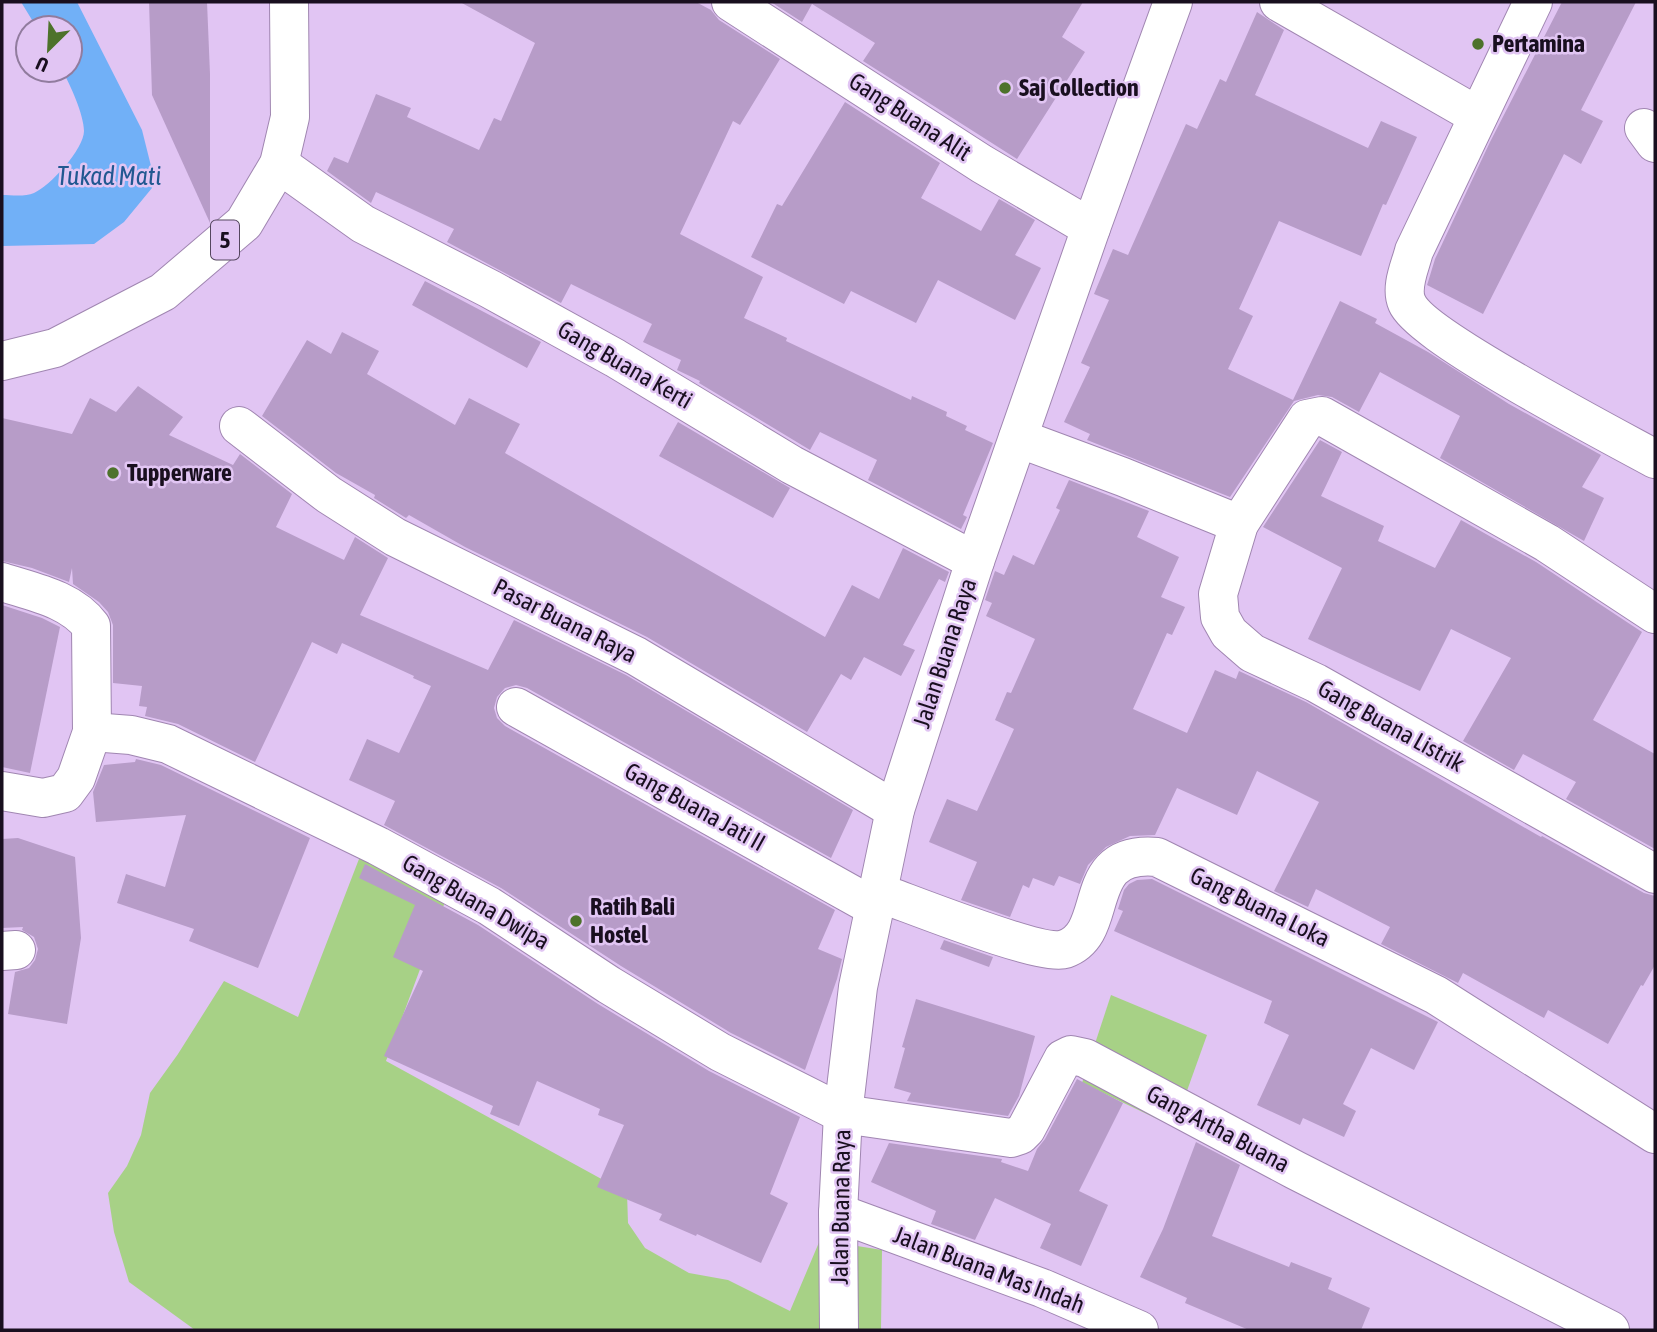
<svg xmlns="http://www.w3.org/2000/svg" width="1657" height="1332" font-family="'Asap Condensed',sans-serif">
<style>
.green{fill:#a7d186}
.water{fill:#71b0f7}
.building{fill:#b79cc8}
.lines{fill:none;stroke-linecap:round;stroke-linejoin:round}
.minor-casing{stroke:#a086b1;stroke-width:40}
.highway-casing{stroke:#a086b1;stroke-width:40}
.minor{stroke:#fff;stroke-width:38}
.highway{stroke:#fff;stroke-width:38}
.poi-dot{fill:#4d722b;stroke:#e1c5f3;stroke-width:2.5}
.labels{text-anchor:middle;stroke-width:5;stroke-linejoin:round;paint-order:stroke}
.shield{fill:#e1c5f3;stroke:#55465f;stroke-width:2}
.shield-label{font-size:23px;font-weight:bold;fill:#190f1f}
.poi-label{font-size:24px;font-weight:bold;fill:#190f1f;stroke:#e1c5f3;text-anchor:start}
.street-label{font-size:24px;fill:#190f1f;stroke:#e1c5f3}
.water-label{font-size:26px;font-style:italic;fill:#215891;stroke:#e1c5f3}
</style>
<rect width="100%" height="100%" fill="#e1c5f3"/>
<g class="green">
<polygon points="364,846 449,891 386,1061 627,1193 628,1223 645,1248 689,1273 728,1280 790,1311 820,1240 882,1250 881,1330 195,1330 129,1282 114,1232 108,1193 127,1166 141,1135 150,1093 178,1054 224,981 298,1017"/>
<polygon points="1111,995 1207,1035 1174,1127 1082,1083"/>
</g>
<path class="water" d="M21,2H77L142,130L152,170V188L124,222L94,244L2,246V195C11,195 25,197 34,193C50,186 84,149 84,131C84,115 70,84 62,70H70V28H37Z"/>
<g class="building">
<polygon points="149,2 207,2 210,74 210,223 152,95"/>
<polygon points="460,2 696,2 711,10 719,20 780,59 740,125 733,121 680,234 763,277 744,318 787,338 786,341 911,400 912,396 947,412 946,416 967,426 965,430 993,443 963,515 967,517 961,529 868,480 877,460 820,432 810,450 699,383 700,381 677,370 681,360 643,342 652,324 571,284 561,303 447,242 454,229 376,192 371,203 327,171 334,157 348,163 376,94 411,108 407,117 479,150 494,118 501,121 535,43"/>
<polygon points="771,2 1083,2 1062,37 1085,52 1017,159 863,61 875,43 812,4 802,22"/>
<polygon points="1562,2 1636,2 1581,110 1603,121 1581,164 1564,154 1483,314 1427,285 1428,282 1435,259 1490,142"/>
<polygon points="1257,12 1284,30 1255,95 1368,148 1381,121 1417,137 1386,205 1383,204 1361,256 1279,221 1239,309 1253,316 1228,369 1293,400 1340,301 1377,319 1375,323 1428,352 1509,404 1601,455 1582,487 1604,498 1584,541 1440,458 1460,416 1380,372 1359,412 1332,397 1318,395 1294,401 1230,497 1087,440 1090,434 1064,422 1090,367 1081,363 1109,300 1094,294 1113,249 1128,255 1186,124 1197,129 1220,79 1226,82"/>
<polygon points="845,102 940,163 921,198 981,231 999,199 1035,220 1015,255 1041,268 1015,320 938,280 916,323 851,291 844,304 751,257 777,204 782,206"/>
<polygon points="425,281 541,342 527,368 412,305"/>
<polygon points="342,332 379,351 367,374 455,425 469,398 520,424 505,453 825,637 852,585 879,599 903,548 949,572 945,582 939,579 903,645 915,650 901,676 864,657 851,680 841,674 807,732 647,637 465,547 409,515 406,518 374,498 375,495 336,473 262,416 307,340 331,354"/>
<polygon points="138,386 183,417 169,435 233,465 240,454 292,494 276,527 344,560 355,537 388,558 360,615 488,670 514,620 626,675 853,810 831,858 527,688 516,685 505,688 497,697 494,708 497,718 505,726 835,910 818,949 842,959 837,979 805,1070 731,1033 621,966 501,888 384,825 395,801 349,780 367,739 399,753 431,686 413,678 414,676 342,643 337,654 312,642 255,762 178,724 145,716 147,707 139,706 142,686 113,683 113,625 108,612 99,602 73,584 72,568 69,582 32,568 2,561 2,418 72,434 90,398 116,412"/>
<polygon points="678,422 790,488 773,518 659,456"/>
<polygon points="1320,440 1342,452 1321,496 1384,526 1378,541 1435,568 1461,520 1536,562 1642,632 1593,720 1655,754 1655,849 1566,799 1576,782 1523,754 1514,770 1463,741 1511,658 1451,629 1420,691 1308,639 1342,568 1263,527"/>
<polygon points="1069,480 1149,511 1137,537 1179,557 1161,597 1185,607 1172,635 1167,633 1133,709 1187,733 1215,670 1236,679 1239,671 1306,702 1541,837 1542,836 1644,893 1655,896 1655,965 1643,986 1641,985 1608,1044 1548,1010 1544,1018 1463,973 1458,983 1381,944 1390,927 1316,889 1308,907 1274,891 1319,802 1257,771 1237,815 1177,788 1155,835 1130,836 1106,847 1088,865 1080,884 1059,876 1054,886 1033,878 1029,888 1023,885 1010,917 961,900 977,862 929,842 947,799 977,811 1014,729 995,720 1007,692 1011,693 1035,639 986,616 992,603 985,600 995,571 1004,575 1013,555 1034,565 1060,510 1056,508"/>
<polygon points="2,605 42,618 60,627 30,773 2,767"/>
<polygon points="136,759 161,765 310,838 258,968 189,941 194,929 117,903 126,874 165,887 186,815 96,822 93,792 104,765 135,762"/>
<polygon points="18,838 75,857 81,938 67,1024 8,1014 15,972 29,968 35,960 38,949 34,937 22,930 23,927 2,928 2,839"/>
<polygon points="365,864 478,925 598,1004 709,1071 800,1117 770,1194 788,1203 761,1263 697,1234 696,1236 659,1220 662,1214 597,1187 624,1125 598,1115 600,1109 537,1081 519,1126 490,1114 493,1106 384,1056 423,971 393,957 415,905 359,878"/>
<polygon points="1152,879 1438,1022 1414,1070 1371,1048 1343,1104 1356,1111 1344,1137 1303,1118 1300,1125 1257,1105 1289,1035 1264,1023 1272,1001 1114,931 1123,911 1118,909 1124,890 1129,884 1137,880"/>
<polygon points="944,940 993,957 989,967 940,949"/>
<polygon points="916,999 1035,1036 1019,1096 1008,1116 907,1101 911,1093 894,1088 905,1048 902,1047"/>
<polygon points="1077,1079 1123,1103 1079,1191 1108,1205 1081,1266 1040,1248 1051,1224 995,1198 975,1240 931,1224 936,1211 871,1182 889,1143 1002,1159 1001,1162 1028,1171 1037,1149 1045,1139"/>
<polygon points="1196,1142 1240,1165 1212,1236 1289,1267 1291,1262 1332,1278 1328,1289 1370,1308 1361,1330 1249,1330 1185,1303 1187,1298 1140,1277 1163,1229"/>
</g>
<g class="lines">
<defs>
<g id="minor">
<polyline points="731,2 982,164 1091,228"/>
<polyline points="1279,2 1478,116"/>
<path d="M1533,2L1414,251C1410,267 1400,287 1407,303C1421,336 1613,436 1655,459"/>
<polyline points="1644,128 1655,143"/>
<polyline points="279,164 363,224 490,289 615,358 792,465 975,561"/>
<polyline points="239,426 329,495 395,537 636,656 895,810"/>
<polyline points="1018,438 1123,477 1239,524"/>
<path d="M2,582C33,592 71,599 91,626L92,732L76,778L65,793L43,798L2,791"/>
<polyline points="1655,614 1547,543 1322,416 1307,419 1239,524 1218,594 1220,617 1229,633 1252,653 1316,683 1655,874"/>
<polyline points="516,707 874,907"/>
<polyline points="92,732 131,735 168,744 378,846 489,906 609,985 720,1052 843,1114 1011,1138 1020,1135 1026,1129 1063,1059 1071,1055 1085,1058 1295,1170 1610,1330"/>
<path d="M877,892C909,903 1041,957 1065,949C1113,932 1077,850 1157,857L1436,995L1655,1134"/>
<polyline points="2,951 16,950"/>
<polyline points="838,1213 1042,1288 1139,1330"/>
<polyline points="839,1330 838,1213 843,1114 858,987 895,810 975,561 1091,228 1173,2"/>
</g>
<polyline id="highway" points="2,361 55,348 163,292 244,223 279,164 290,117 289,2"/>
</defs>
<use href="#minor" class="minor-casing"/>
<use href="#highway" class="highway-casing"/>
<use href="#minor" class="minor"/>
<use href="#highway" class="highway"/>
</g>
<g class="poi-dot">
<circle cx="1478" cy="44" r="7"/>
<circle cx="1005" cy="88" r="7"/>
<circle cx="113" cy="473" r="7"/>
<circle cx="576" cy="921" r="7"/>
</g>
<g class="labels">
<rect class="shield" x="211" y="220.5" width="28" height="39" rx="5"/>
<g class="shield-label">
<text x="225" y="248">5</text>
</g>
<g class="poi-label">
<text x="1492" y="52">Pertamina</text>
<text x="1019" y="96">Saj Collection</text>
<text x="127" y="481">Tupperware</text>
<text x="590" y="915">Ratih Bali<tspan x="590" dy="28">Hostel</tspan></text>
</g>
<g class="street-label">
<text transform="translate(910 117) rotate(33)" y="8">Gang Buana Alit</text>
<text transform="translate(625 365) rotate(30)" y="8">Gang Buana Kerti</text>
<text transform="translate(565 621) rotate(27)" y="8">Pasar Buana Raya</text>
<text transform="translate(945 653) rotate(-72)" y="8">Jalan Buana Raya</text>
<text transform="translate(1391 726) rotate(29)" y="8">Gang Buana Listrik</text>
<text transform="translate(695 807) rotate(29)" y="8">Gang Buana Jati II</text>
<text transform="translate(476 902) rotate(30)" y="8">Gang Buana Dwipa</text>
<text transform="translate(1260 907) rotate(26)" y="8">Gang Buana Loka</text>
<text transform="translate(1218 1129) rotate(28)" y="8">Gang Artha Buana</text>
<text transform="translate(841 1207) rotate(-89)" y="8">Jalan Buana Raya</text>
<text transform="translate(989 1270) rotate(21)" y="8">Jalan Buana Mas Indah</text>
</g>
<g class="water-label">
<text x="109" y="185">Tukad Mati</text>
</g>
</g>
<rect width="1657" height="1332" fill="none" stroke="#190f1f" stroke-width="7"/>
<g transform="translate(49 49) rotate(204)"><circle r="33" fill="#e1c5f3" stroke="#917c9e" stroke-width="2"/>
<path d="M0-5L12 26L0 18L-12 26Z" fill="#4d722b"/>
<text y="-10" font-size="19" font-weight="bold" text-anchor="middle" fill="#190f1f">U</text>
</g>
</svg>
